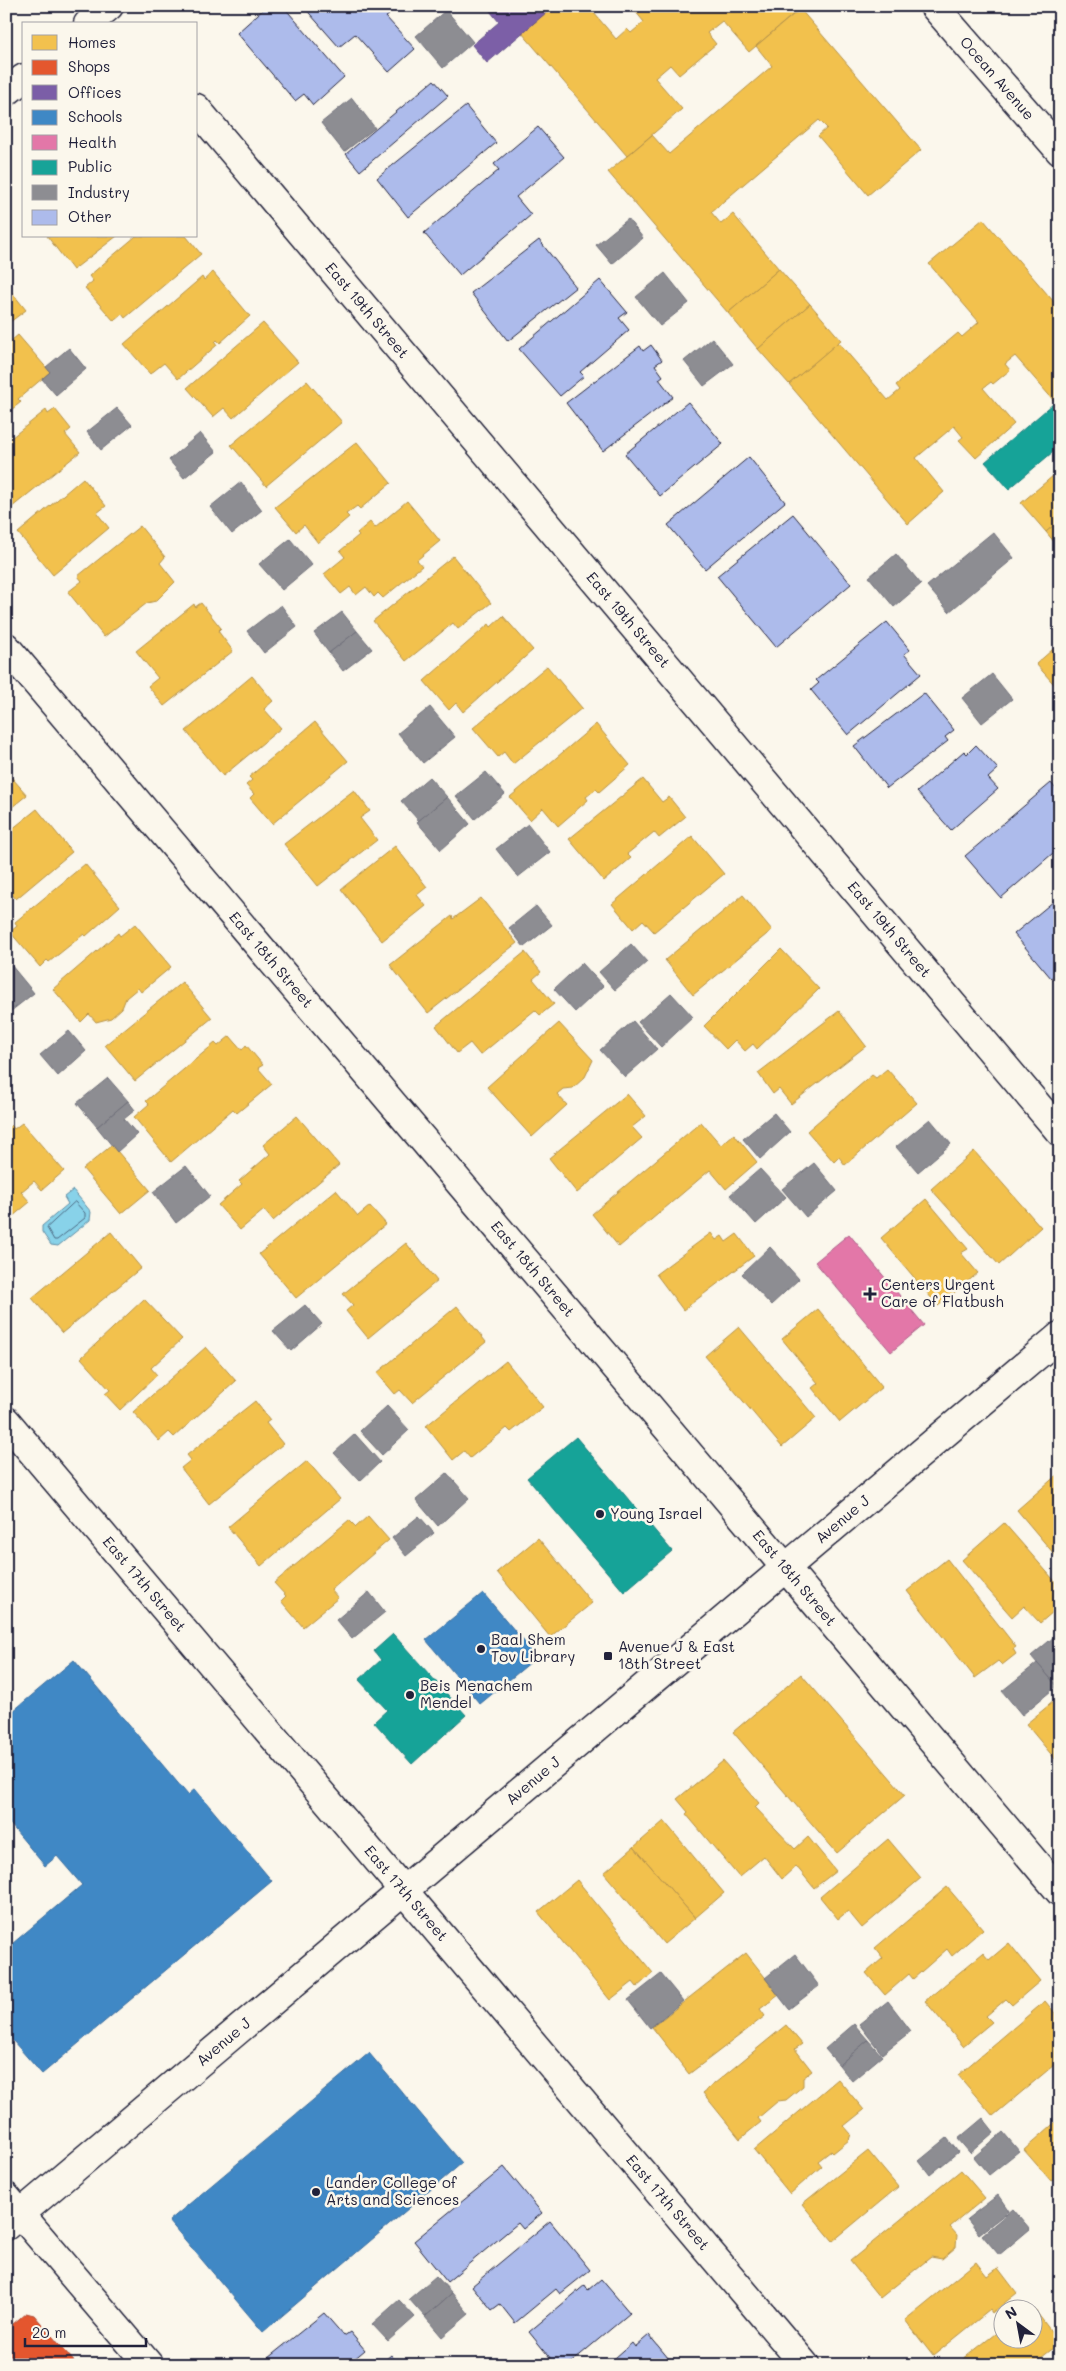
<svg xmlns="http://www.w3.org/2000/svg" width="1066" height="2371" font-family="Mali,sans-serif">
<style>
.water{fill:#88d2e9;stroke:#5f8ca3}
.homes{fill:#f2c14e;stroke:#b49148}
.shops{fill:#e4572e;stroke:#aa4732}
.offices{fill:#7b5ea7;stroke:#604c87}
.schools{fill:#3f88c5;stroke:#36699c}
.health{fill:#e377a8;stroke:#a95e87}
.public{fill:#17a398;stroke:#1a7c7c}
.industry{fill:#8d8d92;stroke:#6d6d78}
.lines{fill:none;stroke-linecap:round;stroke-linejoin:round}
.shore{stroke:#4b6881;stroke-width:1}
.building{fill:#adbbeb;stroke:#22223b}
.minor-casing{stroke:#22223b;stroke-width:31}
.secondary-casing{stroke:#22223b;stroke-width:31}
.minor{stroke:#fbf7ec;stroke-width:28}
.secondary{stroke:#fbf7ec;stroke-width:28}
.poi-dot{fill:#22223b;stroke:#fbf7ec;stroke-width:2}
.labels{text-anchor:middle;stroke-width:5;stroke-linejoin:round;paint-order:stroke}
.street-label{font-size:15px;fill:#22223b;stroke:#fbf7ec}
.poi-label{font-size:15px;fill:#22223b;stroke:#fbf7ec;text-anchor:start}
</style>
<rect width="100%" height="100%" fill="#fbf7ec"/>
<filter id="ink" filterUnits="userSpaceOnUse"><feTurbulence type="fractalNoise" baseFrequency=".02" numOctaves="2"/><feDisplacementMap in="SourceGraphic" scale="10" xChannelSelector="R" yChannelSelector="G"/><feConvolveMatrix kernelMatrix="1 2 1 2 8 2 1 2 1" color-interpolation-filters="sRGB"/></filter>
<g filter="url(#ink)">
<polygon class="water" points="73,1190 91,1212 90,1220 58,1246 51,1245 42,1232 42,1226 68,1204 64,1197"/>
<g class="homes">
<polygon points="554,6 588,6 616,39 627,29 631,33 644,22 631,6 803,6 749,52 722,21 707,33 716,44 679,75 670,65 655,78 682,109 627,156 522,33"/>
<polygon points="800,9 921,150 868,195 818,136 827,128 819,120 711,212 721,224 733,214 779,269 728,313 608,172 652,135 669,154 772,66 756,46"/>
<polygon points="983,219 1060,309 1060,398 1055,402 1015,356 1005,364 1010,370 993,384 991,382 983,388 1014,424 976,458 959,440 963,437 954,426 916,458 944,492 908,524 789,384 838,342 888,400 900,390 896,385 958,333 962,337 979,322 929,264"/>
<polygon points="47,236 117,236 73,270"/>
<polygon points="136,236 186,236 201,254 125,318 122,314 114,321 85,288 93,281 89,276"/>
<polygon points="779,269 810,304 758,349 728,313"/>
<polygon points="213,272 250,316 220,343 217,340 215,342 217,345 178,379 164,363 150,374 124,344 202,277 204,280"/>
<polygon points="6,285 26,310 6,325"/>
<polygon points="810,304 841,340 789,384 758,349"/>
<polygon points="263,323 298,362 233,418 224,408 213,417 187,388"/>
<polygon points="18,335 50,372 18,399 21,402 6,414 6,345"/>
<polygon points="307,381 342,422 266,486 231,445"/>
<polygon points="55,409 71,429 65,434 80,452 6,512 6,442 46,410 48,414"/>
<polygon points="357,442 391,483 360,509 357,506 346,514 349,517 318,543 304,525 296,532 275,507"/>
<polygon points="1060,470 1060,520 1046,532 1021,503"/>
<polygon points="83,478 106,506 97,513 109,528 53,575 18,533"/>
<polygon points="407,501 440,541 417,560 422,566 383,598 378,593 374,597 366,587 356,595 350,587 341,594 324,574 345,557 340,551 359,535 357,533 370,522 375,528"/>
<polygon points="1060,520 1060,549 1046,532"/>
<polygon points="140,526 165,557 160,563 175,582 156,601 147,603 104,637 68,592 82,581 78,576"/>
<polygon points="453,556 491,603 458,629 453,623 406,661 373,621"/>
<polygon points="201,603 221,628 218,631 233,651 164,706 148,686 158,678 136,651 194,604 195,607"/>
<polygon points="503,616 533,650 463,712 456,703 449,710 424,681 489,624 491,627"/>
<polygon points="1060,643 1060,691 1036,664"/>
<polygon points="547,666 582,708 513,764 504,752 498,757 473,728"/>
<polygon points="252,676 273,701 264,709 281,728 223,776 186,731"/>
<polygon points="315,722 348,761 272,824 250,798 254,794 246,785 252,780 249,777"/>
<polygon points="596,724 630,765 599,792 596,789 586,797 588,800 558,826 543,808 530,820 510,797"/>
<polygon points="6,771 27,795 6,812"/>
<polygon points="643,779 662,802 669,797 685,817 659,838 654,832 627,854 631,858 604,881 569,839"/>
<polygon points="354,790 370,811 360,818 377,840 318,886 284,844"/>
<polygon points="37,809 72,852 16,899 6,887 6,834"/>
<polygon points="692,836 724,874 654,932 643,920 633,929 612,904"/>
<polygon points="395,846 427,887 417,895 426,906 382,941 341,889"/>
<polygon points="85,864 120,906 86,936 84,934 49,962 47,960 40,967 10,932 17,926 15,922"/>
<polygon points="743,895 772,930 693,995 665,960"/>
<polygon points="481,898 517,943 428,1013 390,965 452,916 453,919"/>
<polygon points="135,924 171,967 141,992 138,988 126,998 122,1008 111,1018 96,1022 89,1014 81,1022 53,989 118,933 120,936"/>
<polygon points="781,949 819,989 757,1049 753,1044 745,1051 735,1040 726,1049 704,1026"/>
<polygon points="525,952 541,972 533,979 554,1004 540,1015 535,1010 480,1055 470,1043 457,1053 436,1026"/>
<polygon points="182,982 212,1018 135,1081 105,1045"/>
<polygon points="839,1011 866,1046 791,1104 779,1089 773,1094 758,1073"/>
<polygon points="559,1023 593,1060 585,1077 573,1088 563,1089 557,1094 567,1105 532,1137 487,1087"/>
<polygon points="230,1036 242,1050 246,1045 263,1065 258,1068 272,1084 237,1113 233,1109 171,1162 134,1117 149,1104 146,1101 215,1043 218,1046"/>
<polygon points="887,1069 917,1103 845,1165 839,1157 834,1162 807,1131 872,1075 876,1078"/>
<polygon points="627,1094 646,1116 632,1127 642,1138 577,1193 549,1158"/>
<polygon points="297,1116 339,1165 273,1221 264,1210 240,1230 218,1205 242,1184 239,1181 270,1154 263,1145"/>
<polygon points="701,1122 721,1145 734,1134 757,1162 726,1189 710,1170 619,1247 592,1214"/>
<polygon points="22,1123 64,1171 42,1190 34,1181 21,1192 30,1202 6,1222 6,1130 11,1125 14,1129"/>
<polygon points="112,1145 150,1190 121,1214 83,1169"/>
<polygon points="974,1151 1041,1227 999,1265 931,1189"/>
<polygon points="336,1190 358,1216 370,1206 386,1224 296,1298 259,1254"/>
<polygon points="926,1199 968,1249 961,1253 978,1273 938,1306 881,1238"/>
<polygon points="111,1232 141,1268 62,1333 32,1298"/>
<polygon points="711,1233 716,1240 722,1236 726,1242 737,1234 754,1256 683,1310 656,1274"/>
<polygon points="406,1243 437,1281 368,1338 346,1311 353,1305 343,1294"/>
<polygon points="144,1299 182,1339 151,1368 157,1375 120,1410 105,1394 110,1390 81,1358"/>
<polygon points="457,1306 486,1342 412,1403 400,1390 395,1394 377,1373"/>
<polygon points="818,1309 882,1387 840,1422 812,1388 818,1383 782,1339"/>
<polygon points="739,1327 816,1418 782,1447 705,1356"/>
<polygon points="206,1347 236,1381 174,1437 169,1432 159,1441 133,1412"/>
<polygon points="506,1361 543,1407 511,1432 507,1428 470,1458 464,1451 453,1460 426,1426"/>
<polygon points="255,1401 270,1420 266,1423 283,1444 209,1504 181,1468 191,1460 187,1455"/>
<polygon points="307,1461 340,1499 261,1566 228,1527"/>
<polygon points="1058,1474 1060,1475 1060,1561 1017,1510"/>
<polygon points="368,1516 389,1540 331,1590 338,1598 303,1627 281,1601 286,1596 274,1583 349,1520 356,1527"/>
<polygon points="1004,1523 1060,1587 1060,1606 1040,1623 1024,1606 1012,1617 962,1560"/>
<polygon points="538,1538 592,1603 550,1637 497,1572"/>
<polygon points="947,1559 1016,1647 1013,1649 1016,1654 1002,1665 998,1661 975,1678 907,1591"/>
<polygon points="801,1674 905,1795 837,1853 733,1732"/>
<polygon points="1060,1696 1060,1765 1026,1724"/>
<polygon points="723,1761 759,1803 755,1807 795,1849 808,1837 836,1871 814,1888 796,1866 782,1879 764,1856 739,1877 686,1814 688,1812 677,1799"/>
<polygon points="664,1821 724,1893 695,1918 634,1847"/>
<polygon points="888,1839 921,1878 862,1928 848,1911 838,1919 820,1897"/>
<polygon points="634,1847 695,1918 664,1944 604,1873"/>
<polygon points="577,1880 653,1973 637,1987 633,1982 610,2000 538,1912"/>
<polygon points="947,1887 983,1929 952,1956 947,1949 913,1979 909,1974 885,1995 866,1973 883,1958 875,1948"/>
<polygon points="1009,1943 1040,1981 1012,2005 1006,1999 986,2016 992,2022 963,2046 925,2001 983,1953 989,1960"/>
<polygon points="746,1953 779,1995 760,2009 765,2016 689,2074 652,2027"/>
<polygon points="1045,2001 1060,2019 1060,2060 993,2116 958,2075"/>
<polygon points="786,2025 802,2044 795,2049 812,2071 803,2078 803,2086 786,2100 778,2101 758,2118 761,2122 740,2139 703,2093"/>
<polygon points="838,2079 864,2110 844,2126 851,2134 849,2140 833,2153 831,2151 818,2161 822,2166 790,2194 754,2150"/>
<polygon points="1060,2118 1060,2174 1051,2181 1024,2150"/>
<polygon points="868,2151 898,2187 833,2241 802,2204"/>
<polygon points="961,2170 985,2198 950,2227 957,2235 956,2247 942,2259 931,2257 880,2298 850,2261"/>
<polygon points="976,2262 987,2276 998,2268 1017,2293 992,2313 990,2310 933,2356 905,2320"/>
<polygon points="1034,2309 1060,2343 1032,2365 958,2363 1004,2327 1004,2338 1034,2338"/>
</g>
<polygon class="shops" points="26,2313 34,2315 77,2365 6,2365 6,2330"/>
<polygon class="offices" points="486,6 554,6 487,63 472,45 499,22"/>
<g class="schools">
<polygon points="483,1593 537,1657 480,1704 426,1640"/>
<polygon points="74,1660 188,1795 195,1789 272,1881 42,2074 6,2033 6,1949 82,1885 57,1856 45,1866 6,1819 6,1717"/>
<polygon points="369,2053 462,2163 263,2332 169,2221"/>
</g>
<polygon class="health" points="849,1234 924,1325 891,1352 815,1262"/>
<g class="public">
<polygon points="1060,398 1060,446 1009,489 985,462"/>
<polygon points="576,1437 672,1551 624,1592 527,1478"/>
<polygon points="393,1634 466,1715 412,1764 374,1722 387,1710 359,1680 381,1660 374,1651"/>
</g>
<g class="industry">
<polygon points="446,10 473,42 443,68 416,36"/>
<polygon points="352,98 375,128 344,152 321,123"/>
<polygon points="628,219 643,238 612,264 596,245"/>
<polygon points="665,273 689,303 660,326 636,297"/>
<polygon points="712,338 733,364 704,386 684,361"/>
<polygon points="69,348 86,369 56,395 42,379 50,372 46,367"/>
<polygon points="117,408 132,425 101,450 87,432"/>
<polygon points="200,433 216,452 184,478 169,460"/>
<polygon points="241,482 262,510 232,534 210,507"/>
<polygon points="993,532 1014,558 949,612 927,586"/>
<polygon points="290,539 312,565 282,590 259,564"/>
<polygon points="896,554 921,584 894,607 869,577"/>
<polygon points="281,605 297,627 264,653 247,631"/>
<polygon points="342,612 357,631 329,653 314,633"/>
<polygon points="357,631 372,649 343,671 329,653"/>
<polygon points="992,674 1012,699 982,723 962,698"/>
<polygon points="430,707 455,737 423,763 398,733"/>
<polygon points="486,772 505,794 475,819 456,796"/>
<polygon points="429,777 447,797 419,821 401,801"/>
<polygon points="447,797 470,824 441,850 417,822"/>
<polygon points="528,824 550,852 518,877 496,849"/>
<polygon points="536,906 552,925 524,947 509,928"/>
<polygon points="631,944 647,962 615,990 599,972"/>
<polygon points="582,963 603,986 575,1012 554,989"/>
<polygon points="11,965 34,993 6,1015 6,969"/>
<polygon points="671,993 693,1017 661,1047 638,1022"/>
<polygon points="633,1021 657,1049 625,1077 600,1050"/>
<polygon points="69,1031 86,1051 58,1076 40,1055"/>
<polygon points="108,1078 128,1101 97,1127 77,1103"/>
<polygon points="128,1101 135,1110 124,1119 137,1134 117,1152 97,1127"/>
<polygon points="774,1113 790,1132 760,1159 743,1139"/>
<polygon points="930,1119 951,1144 918,1172 896,1147"/>
<polygon points="814,1163 837,1191 806,1217 782,1189"/>
<polygon points="186,1166 210,1196 176,1223 153,1192"/>
<polygon points="760,1169 786,1197 756,1224 730,1195"/>
<polygon points="770,1247 799,1279 771,1305 742,1274"/>
<polygon points="305,1305 322,1324 291,1351 273,1331"/>
<polygon points="387,1406 409,1430 382,1455 360,1431"/>
<polygon points="355,1434 380,1462 360,1481 334,1453"/>
<polygon points="447,1473 469,1498 438,1526 416,1500"/>
<polygon points="419,1516 434,1533 406,1556 392,1538"/>
<polygon points="369,1592 385,1612 352,1639 336,1620"/>
<polygon points="1060,1632 1060,1683 1057,1686 1031,1656"/>
<polygon points="1037,1663 1057,1686 1022,1715 1002,1691"/>
<polygon points="795,1954 819,1986 789,2009 765,1978"/>
<polygon points="661,1974 683,2001 650,2028 628,2000"/>
<polygon points="888,2001 911,2031 882,2054 859,2024"/>
<polygon points="854,2024 868,2040 839,2065 825,2049"/>
<polygon points="868,2040 882,2056 852,2081 839,2065"/>
<polygon points="983,2118 994,2132 970,2153 958,2139"/>
<polygon points="1003,2132 1019,2151 989,2175 974,2157"/>
<polygon points="947,2138 958,2152 930,2175 919,2161"/>
<polygon points="998,2195 1009,2211 979,2234 967,2219"/>
<polygon points="1013,2209 1030,2229 999,2255 982,2235"/>
<polygon points="436,2276 452,2293 425,2317 409,2299"/>
<polygon points="452,2293 469,2314 442,2337 425,2317"/>
<polygon points="399,2300 415,2317 388,2341 372,2324"/>
</g>
<g class="lines">
<polygon class="shore" points="75,1202 85,1213 85,1218 57,1240 54,1240 47,1228"/>
</g>
<g class="building">
<polygon points="267,6 283,6 344,77 313,105 304,94 295,101 237,33"/>
<polygon points="303,6 381,6 389,15 386,17 415,49 389,72 355,34 339,47"/>
<polygon points="434,80 448,96 360,171 346,154"/>
<polygon points="466,106 496,143 408,217 377,178"/>
<polygon points="538,127 564,157 516,197 531,215 460,275 424,233 499,170 494,164"/>
<polygon points="539,240 576,287 508,341 471,293"/>
<polygon points="600,280 627,312 619,318 629,330 580,372 584,376 560,396 519,349"/>
<polygon points="651,345 662,360 655,365 663,376 659,379 673,397 603,451 566,403 640,346 643,351"/>
<polygon points="688,402 723,444 660,496 625,454"/>
<polygon points="749,457 785,502 705,569 668,525"/>
<polygon points="793,514 851,584 776,647 717,576"/>
<polygon points="887,622 910,650 904,654 921,674 848,735 811,690 819,683 816,680"/>
<polygon points="924,693 954,730 945,737 948,741 887,788 854,746"/>
<polygon points="976,745 998,769 988,778 998,789 951,830 917,792 964,751 967,754"/>
<polygon points="1051,783 1060,794 1060,847 1001,898 965,856"/>
<polygon points="1060,896 1060,970 1051,978 1014,934"/>
<polygon points="504,2167 542,2213 523,2229 518,2223 447,2282 414,2241"/>
<polygon points="550,2221 590,2270 560,2294 556,2289 515,2323 500,2304 492,2310 472,2286"/>
<polygon points="601,2279 630,2313 568,2365 556,2365 529,2332 585,2285 588,2290"/>
<polygon points="324,2313 344,2336 350,2332 365,2350 347,2365 273,2365 268,2358"/>
<polygon points="649,2335 674,2365 607,2365 632,2343 635,2347"/>
<polygon points="391,2355 399,2365 379,2365"/>
</g>
<g class="lines">
<defs>
<g id="minor">
<polyline points="88,24 109,6"/>
<polyline points="6,92 24,78"/>
<path id="s1" d="M196,108L1060,1132"/>
<path id="s2" d="M6,647L1060,1892"/>
<path id="s3" d="M6,1421L805,2365"/>
<polyline points="6,2197 149,2365"/>
<path id="s4" d="M6,2226L1060,1336"/>
</g>
<g id="secondary">
<path id="s5" d="M934,6L1060,151"/>
</g>
</defs>
<use href="#minor" class="minor-casing"/>
<use href="#secondary" class="secondary-casing"/>
<use href="#minor" class="minor"/>
<use href="#secondary" class="secondary"/>
</g>
</g>
<g class="poi-dot">
<path d="M867.5 1286.5h5v5h5v5h-5v5h-5v-5h-5v-5h5z"/>
<circle cx="600" cy="1514" r="5"/>
<circle cx="481" cy="1649" r="5"/>
<rect x="603" y="1651" width="10" height="10" rx="2.5"/>
<circle cx="410" cy="1695" r="5"/>
<circle cx="316" cy="2192" r="5"/>
</g>
<g class="labels">
<g class="street-label">
<text dy="5" stroke="none"><textPath href="#s5" startOffset="96">Ocean Avenue</textPath></text>
<text dy="5" stroke="none"><textPath href="#s1" startOffset="265">East 19th Street</textPath></text>
<text dy="5" stroke="none"><textPath href="#s1" startOffset="670">East 19th Street</textPath></text>
<text dy="5" stroke="none"><textPath href="#s1" startOffset="1075">East 19th Street</textPath></text>
<text dy="5" stroke="none"><textPath href="#s2" startOffset="410">East 18th Street</textPath></text>
<text dy="5" stroke="none"><textPath href="#s2" startOffset="815">East 18th Street</textPath></text>
<text dy="5" stroke="none"><textPath href="#s4" startOffset="1095">Avenue J</textPath></text>
<text dy="5" stroke="none"><textPath href="#s2" startOffset="1220">East 18th Street</textPath></text>
<text dy="5" stroke="none"><textPath href="#s3" startOffset="214">East 17th Street</textPath></text>
<text dy="5" stroke="none"><textPath href="#s4" startOffset="690">Avenue J</textPath></text>
<text dy="5" stroke="none"><textPath href="#s3" startOffset="619">East 17th Street</textPath></text>
<text dy="5" stroke="none"><textPath href="#s4" startOffset="285">Avenue J</textPath></text>
<text dy="5" stroke="none"><textPath href="#s3" startOffset="1024">East 17th Street</textPath></text>
</g>
<g class="poi-label">
<text x="881" y="1290">Centers Urgent<tspan x="881" dy="17">Care of Flatbush</tspan></text>
<text x="610" y="1519">Young Israel</text>
<text x="491" y="1645">Baal Shem<tspan x="491" dy="17">Tov Library</tspan></text>
<text x="618" y="1652">Avenue J &amp; East<tspan x="618" dy="17">18th Street</tspan></text>
<text x="420" y="1691">Beis Menachem<tspan x="420" dy="17">Mendel</tspan></text>
<text x="326" y="2188">Lander College of<tspan x="326" dy="17">Arts and Sciences</tspan></text>
</g>
</g>
<rect width="1066" height="2371" fill="none" stroke="#fbf7ec" stroke-width="25"/>
<rect x="12" y="12" width="1041" height="2346" fill="none" stroke="#22223b" stroke-width="2" filter="url(#ink)"/>
<rect x="22" y="22" width="175" height="215" fill="#fbf7ec" stroke="#a4a2a5"/>
<rect x="32" y="35" width="25" height="15" fill="#f2c14e" stroke="#a4a2a5"/>
<text x="68" y="48" font-size="15" fill="#22223b">Homes</text>
<rect x="32" y="60" width="25" height="15" fill="#e4572e" stroke="#a4a2a5"/>
<text x="68" y="72" font-size="15" fill="#22223b">Shops</text>
<rect x="32" y="85" width="25" height="15" fill="#7b5ea7" stroke="#a4a2a5"/>
<text x="68" y="98" font-size="15" fill="#22223b">Offices</text>
<rect x="32" y="110" width="25" height="15" fill="#3f88c5" stroke="#a4a2a5"/>
<text x="68" y="122" font-size="15" fill="#22223b">Schools</text>
<rect x="32" y="135" width="25" height="15" fill="#e377a8" stroke="#a4a2a5"/>
<text x="68" y="148" font-size="15" fill="#22223b">Health</text>
<rect x="32" y="160" width="25" height="15" fill="#17a398" stroke="#a4a2a5"/>
<text x="68" y="172" font-size="15" fill="#22223b">Public</text>
<rect x="32" y="185" width="25" height="15" fill="#8d8d92" stroke="#a4a2a5"/>
<text x="68" y="198" font-size="15" fill="#22223b">Industry</text>
<rect x="32" y="210" width="25" height="15" fill="#adbbeb" stroke="#a4a2a5"/>
<text x="68" y="222" font-size="15" fill="#22223b">Other</text>
<g transform="translate(1018 2324) rotate(328)"><circle r="24" fill="#fbf7ec" stroke="#a4a2a5"/>
<path d="M0-4L9 19L0 12L-9 19Z" fill="#22223b"/>
<text y="-8" font-size="14" font-weight="bold" text-anchor="middle" fill="#22223b">N</text>
</g>
<path d="M25 2338v8h121v-8" fill="none" stroke="#22223b" stroke-width="2.5"/>
<text x="32" y="2338" font-size="15" fill="#22223b" stroke="#fbf7ec" stroke-width="4" paint-order="stroke">20 m</text>
</svg>
